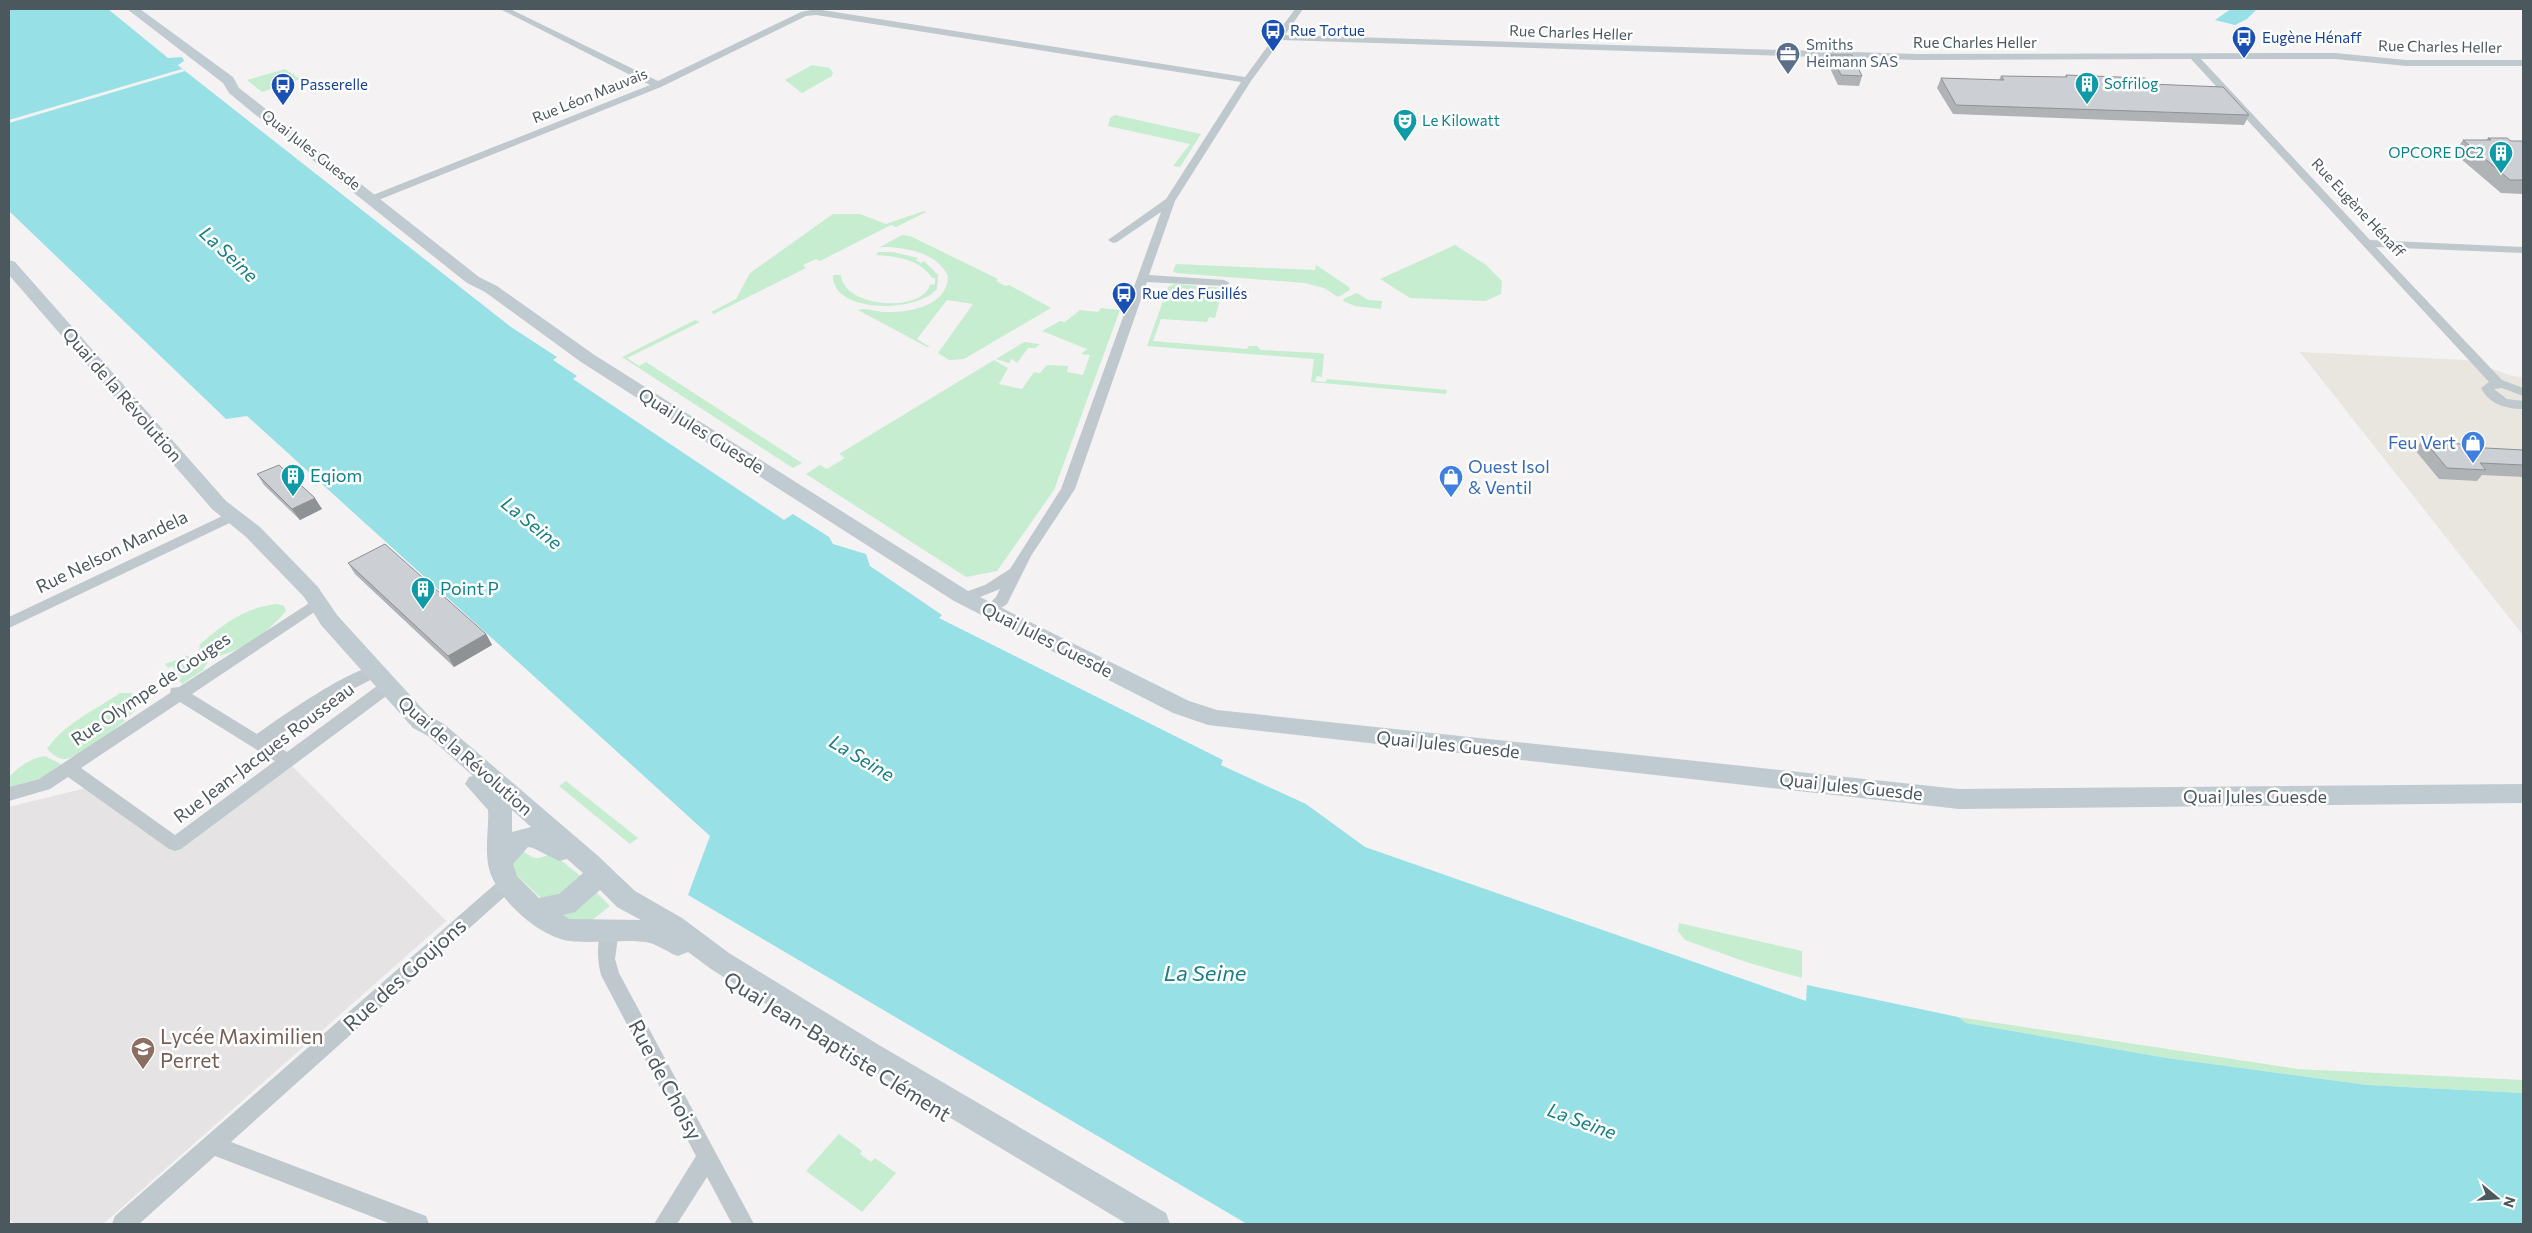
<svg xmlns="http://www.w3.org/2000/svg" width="2532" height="1233" font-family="Commissioner,sans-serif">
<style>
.commercial{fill:#e9e6e0}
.education{fill:#e5e3e4}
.green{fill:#c6edcf}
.water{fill:#97e1e6}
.pier{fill:#f4f2f3}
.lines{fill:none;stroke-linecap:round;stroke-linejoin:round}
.street{fill:#bfc8cd;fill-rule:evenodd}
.secondary{fill:#c0cbd1;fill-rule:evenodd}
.wall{fill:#afb3b6}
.shaded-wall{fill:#8f9294}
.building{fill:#ccd0d4;stroke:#8f9294}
.labels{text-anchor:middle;stroke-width:5;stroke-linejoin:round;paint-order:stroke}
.far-transit-label{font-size:15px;fill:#164399;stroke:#fff;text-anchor:start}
.far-street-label{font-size:15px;fill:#4b585e;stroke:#fff}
.far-service-label{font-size:15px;fill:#4e5e75;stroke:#fff;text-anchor:start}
.far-culture-label{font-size:15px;fill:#0d838f;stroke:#fff;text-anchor:start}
.street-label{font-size:18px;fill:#4b585e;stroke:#fff}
.shop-label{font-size:18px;fill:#366cbe;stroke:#fff;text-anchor:end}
.culture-label{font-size:18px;fill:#0d838f;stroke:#fff;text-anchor:start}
.water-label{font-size:19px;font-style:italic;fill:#177f86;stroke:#fff}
.near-street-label{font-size:21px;fill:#4b585e;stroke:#fff}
.near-education-label{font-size:21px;fill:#785e54;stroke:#fff;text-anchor:start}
.near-water-label{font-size:22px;font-style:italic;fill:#177f86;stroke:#fff}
</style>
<rect width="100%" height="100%" fill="#f4f2f3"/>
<polygon class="commercial" points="2300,352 2467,360 2512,376 2523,377 2523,635"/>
<polygon class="education" points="290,764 446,921 103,1224 15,1224 9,1219 9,807 86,788 174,849"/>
<g class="green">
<polygon points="812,65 829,68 833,72 832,76 802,93 785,80"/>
<polygon points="285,69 300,79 262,92 247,80"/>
<polygon points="1115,115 1201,134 1180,167 1173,166 1190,144 1108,126 1110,118"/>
<polygon points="924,211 926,212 896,227 891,225 820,261 816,259 803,265 806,268 714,314 711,312 736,299 750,273 833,214 860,214 886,224"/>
<path d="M902,235L910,236L998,279L996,281L1005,286L1009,285L1051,308L964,359L949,360L938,353L973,304L947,300L917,339L930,347H927L858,310C865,307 876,312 884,312C909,313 948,306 948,276C936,251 904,247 880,247Z"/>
<polygon points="1455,245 1486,265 1502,281 1501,294 1485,301 1410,298 1380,279"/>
<path d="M878,252H893L918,258L916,260L921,263L924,261L938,275L937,289C915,314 831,313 833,275H841C843,307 920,314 930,285L935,284V278H932C921,260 897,256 876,255Z"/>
<polygon points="1176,264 1315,270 1316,265 1349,287 1350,290 1338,297 1324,288 1305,283 1176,273 1173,271"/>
<polygon points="1175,284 1223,288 1215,318 1209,317 1207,322 1161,319 1153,341 1247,349 1249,346 1257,346 1261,350 1319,353 1324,354 1322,377 1317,376 1315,381 1326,382 1327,379 1447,390 1446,394 1311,382 1314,359 1147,346 1168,287"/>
<polygon points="1357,293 1368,300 1382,301 1381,309 1355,306 1343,301 1345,298"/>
<polygon points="1101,308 1120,310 1054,490 997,571 966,577 806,474 820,465 827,469 845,458 839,454 994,360 1008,368 999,384 1022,389 1034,372 1040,373 1047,365 1068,366 1067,372 1083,375 1090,355 1081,354 1087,349 1042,331 1060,321 1065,322 1080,310 1098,312"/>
<polygon points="695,320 700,322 627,358 639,366 646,362 802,463 793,468 622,357"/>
<polygon points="1024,342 1040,344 1035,348 1028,348 1017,363 1012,359 1009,363 996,359"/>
<path d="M277,604L284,606L286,611C269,632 241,651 215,657L199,651L200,644L205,640C227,621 248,607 277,604Z"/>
<polygon points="187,656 204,657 208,661 203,670 182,684 179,680 182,678 179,675 176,676 171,671 175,669 172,666 168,668 165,664"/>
<path d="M120,693H132L139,704C132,719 80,759 64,759C57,759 52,753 47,749C64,724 95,710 120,693Z"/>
<path d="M45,756L61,764L42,778L9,787V777C19,767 30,758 45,756Z"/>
<polygon points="566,781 638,838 630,844 559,786"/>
<path d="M523,851C539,863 537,857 553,854L583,878L574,891L543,900L509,868Z"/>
<polygon points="596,892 610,906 586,925 576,924 561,915 583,905"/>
<polygon points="1679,923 1802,951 1802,978 1746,962 1685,940 1678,931"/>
<polygon points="1958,1017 2298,1069 2523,1080 2523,1093 2368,1085 2167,1058 1966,1023"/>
<polygon points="839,1134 862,1151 860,1154 871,1162 875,1158 896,1173 862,1212 806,1171"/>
</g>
<g class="water">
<polygon points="9,9 108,9 168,58 182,57 184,61 178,65 180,67 511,327 557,357 553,360 577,376 573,379 784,520 793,514 829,537 833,544 866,554 870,566 942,615 939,618 1223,760 1221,765 1306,804 1365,847 1806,1001 1807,985 1958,1017 1966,1023 2167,1058 2368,1085 2523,1093 2523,1224 1247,1224 688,895 710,836 247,416 226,419 9,211"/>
<polygon points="2231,9 2257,9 2247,19 2235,25 2215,20"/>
</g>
<polygon class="pier" points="182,69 185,71 9,123 9,120"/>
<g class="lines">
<g class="street">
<path d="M500,9H510L658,81L801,12L816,9L1245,77L1295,9H1303L1285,35L1917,54L2335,53L2406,60H2523V66H2406L2335,59H2201L2370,240L2523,247V253L2376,247L2502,380L2523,388V396L2502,388L2494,389L2507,399L2523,401V409C2506,409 2489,404 2481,388L2489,382L2191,59L1917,60L1281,40L1251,81L1175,201L1149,275L1224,280L1230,283L1224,286L1147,282L1075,489L1031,556L1007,604L989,616L984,615L982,611L996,597L1000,589L965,603L958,598L960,594L985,585L1010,569L1061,489L1161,212L1117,242L1113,243L1108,240L1166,199L1241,82L816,15L806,16L661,87L376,201H368V197L650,85Z"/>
<polygon points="233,511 240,516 238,519 9,628 9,617"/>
<path d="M311,602L316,603L318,607L316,611L192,694L257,734C277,720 359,661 380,667L382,671L380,675L322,705L270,742L287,752L381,683H393L395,687L393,691L181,849L175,851L169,849L68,777L50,789L9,801V787L39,779L170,693L171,688L179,687ZM180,702L275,761L175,835L81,768Z"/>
<polygon points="507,876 513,879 516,884 513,889 231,1142 426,1216 429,1224 391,1224 215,1156 139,1224 112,1224 115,1216 501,879"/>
<path d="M610,922L616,924L619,930L615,959L619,973L754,1224H732L707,1177L677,1224H654L696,1156L601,975C597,959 596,940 604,924Z"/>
</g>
<g class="secondary">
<polygon points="127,9 140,9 233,77 239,88 262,106 479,277 497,286 593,354 968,591 1189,701 1217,710 1959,789 2523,784 2523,803 1959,809 1208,725 1173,713 954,601 581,362 485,292 467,283 252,112 229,93 223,83"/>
<path d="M9,260L15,262L226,501L260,527L318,587L337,615L429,716L444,724L597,855L635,891L682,918L729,953L879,1045L1166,1213L1170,1224H1127L859,1063L711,969L688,952L678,956C669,953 660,946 650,943C631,938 592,944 570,941C538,937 493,896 488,864C485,846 489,828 488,810L465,784L469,777L473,776L428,736L413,728L321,625L304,597L246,537L212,509L9,275ZM512,810L531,827L512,832ZM528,847L533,848L559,861L567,859L583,873L559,894L539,898L517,876L513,864ZM600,890L617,907L641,920L569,919L563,915L575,912Z"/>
</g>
</g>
<g class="wall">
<polygon points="1831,55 1862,76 1859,86 1838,85 1828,64"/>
<polygon points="2066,75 2150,84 2249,115 2244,125 1953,114 1937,88 1941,78 1999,80 2001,76 2065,77"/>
<polygon points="2488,138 2511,141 2523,141 2523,194 2501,193 2454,153 2463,140 2486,140"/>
<polygon points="2423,439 2467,447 2523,450 2523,477 2482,475 2477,481 2439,479 2415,450"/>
<polygon points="257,474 322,509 300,520 264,485"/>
<polygon points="348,563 486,634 492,645 454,667 355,574"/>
</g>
<g class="shaded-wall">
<polygon points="315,498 322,509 300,520 292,509"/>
<polygon points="486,634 492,645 454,667 448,656"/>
</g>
<g class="building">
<polygon points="1831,55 1852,55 1862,76 1841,75"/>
<polygon points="2066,75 2145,78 2150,84 2223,87 2249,115 1956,105 1941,78 2004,80 2001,76 2067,77"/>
<polygon points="2488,138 2507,138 2511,141 2523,141 2523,180 2510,180 2463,140 2491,140"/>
<polygon points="2423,439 2449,440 2467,447 2523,450 2523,465 2480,463 2486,470 2447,468"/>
<polygon points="279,465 315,498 292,509 257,474"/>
<polygon points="385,544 486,634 448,656 348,563"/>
</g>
<defs>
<symbol id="bus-pin" viewBox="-11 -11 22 30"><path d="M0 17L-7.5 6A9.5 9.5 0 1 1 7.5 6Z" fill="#1a4fb4" stroke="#fff"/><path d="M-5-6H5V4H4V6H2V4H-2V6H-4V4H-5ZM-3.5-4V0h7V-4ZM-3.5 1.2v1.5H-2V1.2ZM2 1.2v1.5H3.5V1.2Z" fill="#fff"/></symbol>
<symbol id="office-pin" viewBox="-11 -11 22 30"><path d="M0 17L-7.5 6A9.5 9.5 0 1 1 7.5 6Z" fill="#5c6f8a" stroke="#fff"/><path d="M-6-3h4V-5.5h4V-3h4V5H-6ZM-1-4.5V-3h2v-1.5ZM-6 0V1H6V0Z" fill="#fff"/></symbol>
<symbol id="building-pin" viewBox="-11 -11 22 30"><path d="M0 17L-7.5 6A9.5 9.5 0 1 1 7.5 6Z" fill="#0f9aa8" stroke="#fff"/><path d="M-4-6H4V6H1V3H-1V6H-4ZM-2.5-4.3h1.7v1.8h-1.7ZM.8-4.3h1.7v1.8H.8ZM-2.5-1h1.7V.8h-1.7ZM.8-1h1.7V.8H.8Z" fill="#fff"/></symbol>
<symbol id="theatre-pin" viewBox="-11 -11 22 30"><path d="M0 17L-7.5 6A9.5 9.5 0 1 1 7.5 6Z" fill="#0f9aa8" stroke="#fff"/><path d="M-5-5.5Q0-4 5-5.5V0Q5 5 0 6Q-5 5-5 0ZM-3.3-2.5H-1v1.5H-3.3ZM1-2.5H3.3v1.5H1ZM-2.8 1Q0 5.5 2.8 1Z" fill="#fff"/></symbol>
<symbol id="shop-pin" viewBox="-11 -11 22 30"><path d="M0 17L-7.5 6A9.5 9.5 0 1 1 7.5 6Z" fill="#3f7fe0" stroke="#fff"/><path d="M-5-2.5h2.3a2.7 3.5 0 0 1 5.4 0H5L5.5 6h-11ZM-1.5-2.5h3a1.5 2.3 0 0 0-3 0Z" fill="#fff"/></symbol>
<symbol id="school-pin" viewBox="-11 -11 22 30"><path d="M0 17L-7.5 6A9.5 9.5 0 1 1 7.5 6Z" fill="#8d6e63" stroke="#fff"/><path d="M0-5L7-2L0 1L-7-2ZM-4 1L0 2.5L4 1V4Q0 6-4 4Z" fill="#fff"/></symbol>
</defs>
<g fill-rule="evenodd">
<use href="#bus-pin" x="1259" y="17" width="28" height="38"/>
<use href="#bus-pin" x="2230" y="24" width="28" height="38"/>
<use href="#office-pin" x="1774" y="40" width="28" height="38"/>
<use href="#building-pin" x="2073" y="70" width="28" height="38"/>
<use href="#bus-pin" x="269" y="71" width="28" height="38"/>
<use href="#theatre-pin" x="1391" y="107" width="28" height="38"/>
<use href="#building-pin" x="2487" y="139" width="28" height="38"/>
<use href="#bus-pin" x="1110" y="280" width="28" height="38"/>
<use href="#shop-pin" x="2459" y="429" width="28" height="38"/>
<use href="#building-pin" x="279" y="462" width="28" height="38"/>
<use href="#shop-pin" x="1437" y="463" width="28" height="38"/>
<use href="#building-pin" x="409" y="575" width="28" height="38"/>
<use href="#school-pin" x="129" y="1035" width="28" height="38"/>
</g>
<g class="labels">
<g class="far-transit-label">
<text x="1290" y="36">Rue Tortue</text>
<text x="2262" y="43">Eugène Hénaff</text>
<text x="300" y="90">Passerelle</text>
<text x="1142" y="299">Rue des Fusillés</text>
</g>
<g class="far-street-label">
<text transform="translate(1571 33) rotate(2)" y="5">Rue Charles Heller</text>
<text x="1975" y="48">Rue Charles Heller</text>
<text transform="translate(2440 47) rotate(1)" y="5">Rue Charles Heller</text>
<text transform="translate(590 96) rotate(-22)" y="5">Rue Léon Mauvais</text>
<text transform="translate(311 150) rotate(38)" y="5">Quai Jules Guesde</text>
<text transform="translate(2358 208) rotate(47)" y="5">Rue Eugène Hénaff</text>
</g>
<g class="far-service-label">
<text x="1806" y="50">Smiths<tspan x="1806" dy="17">Heimann SAS</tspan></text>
</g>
<g class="far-culture-label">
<text x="2104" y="89">Sofrilog</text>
<text x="1422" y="126">Le Kilowatt</text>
<text x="2484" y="158" text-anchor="end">OPCORE DC2</text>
</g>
<g class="street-label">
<text transform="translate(122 395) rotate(49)" y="6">Quai de la Révolution</text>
<text transform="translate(701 431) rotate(32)" y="6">Quai Jules Guesde</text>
<text transform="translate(112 552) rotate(-26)" y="6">Rue Nelson Mandela</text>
<text transform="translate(1047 640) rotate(27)" y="6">Quai Jules Guesde</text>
<text transform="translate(151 689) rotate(-34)" y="6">Rue Olympe de Gouges</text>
<text transform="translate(1448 745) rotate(6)" y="6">Quai Jules Guesde</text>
<text transform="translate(264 753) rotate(-37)" y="6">Rue Jean-Jacques Rousseau</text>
<text transform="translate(465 756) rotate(41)" y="6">Quai de la Révolution</text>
<text transform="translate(1851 787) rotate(6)" y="6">Quai Jules Guesde</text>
<text x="2255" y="803">Quai Jules Guesde</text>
</g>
<g class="shop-label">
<text x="2456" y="449">Feu Vert</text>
<text x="1468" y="473" text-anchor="start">Ouest Isol<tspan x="1468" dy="21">&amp; Ventil</tspan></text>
</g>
<g class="culture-label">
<text x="310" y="482">Eqiom</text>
<text x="440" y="595">Point P</text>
</g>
<g class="water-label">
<text transform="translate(229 254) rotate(43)" y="7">La Seine</text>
<text transform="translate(532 523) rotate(39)" y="7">La Seine</text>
<text transform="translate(862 758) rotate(31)" y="7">La Seine</text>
<text transform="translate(1582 1121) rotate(20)" y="7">La Seine</text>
</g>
<g class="near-street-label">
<text transform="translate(405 975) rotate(-42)" y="7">Rue des Goujons</text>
<text transform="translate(837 1047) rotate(32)" y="7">Quai Jean-Baptiste Clément</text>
<text transform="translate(665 1080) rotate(62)" y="7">Rue de Choisy</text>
</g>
<g class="near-education-label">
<text x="160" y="1044">Lycée Maximilien<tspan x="160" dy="24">Perret</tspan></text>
</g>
<g class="near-water-label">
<text x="1205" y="981">La Seine</text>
</g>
</g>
<rect width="2532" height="1233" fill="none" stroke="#4b585e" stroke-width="20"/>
<g transform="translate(2497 1198) rotate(108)" stroke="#ffffff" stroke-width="4" paint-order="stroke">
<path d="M0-4L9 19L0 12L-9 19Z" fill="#4b585e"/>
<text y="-8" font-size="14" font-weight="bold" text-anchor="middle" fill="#4b585e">N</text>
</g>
</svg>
